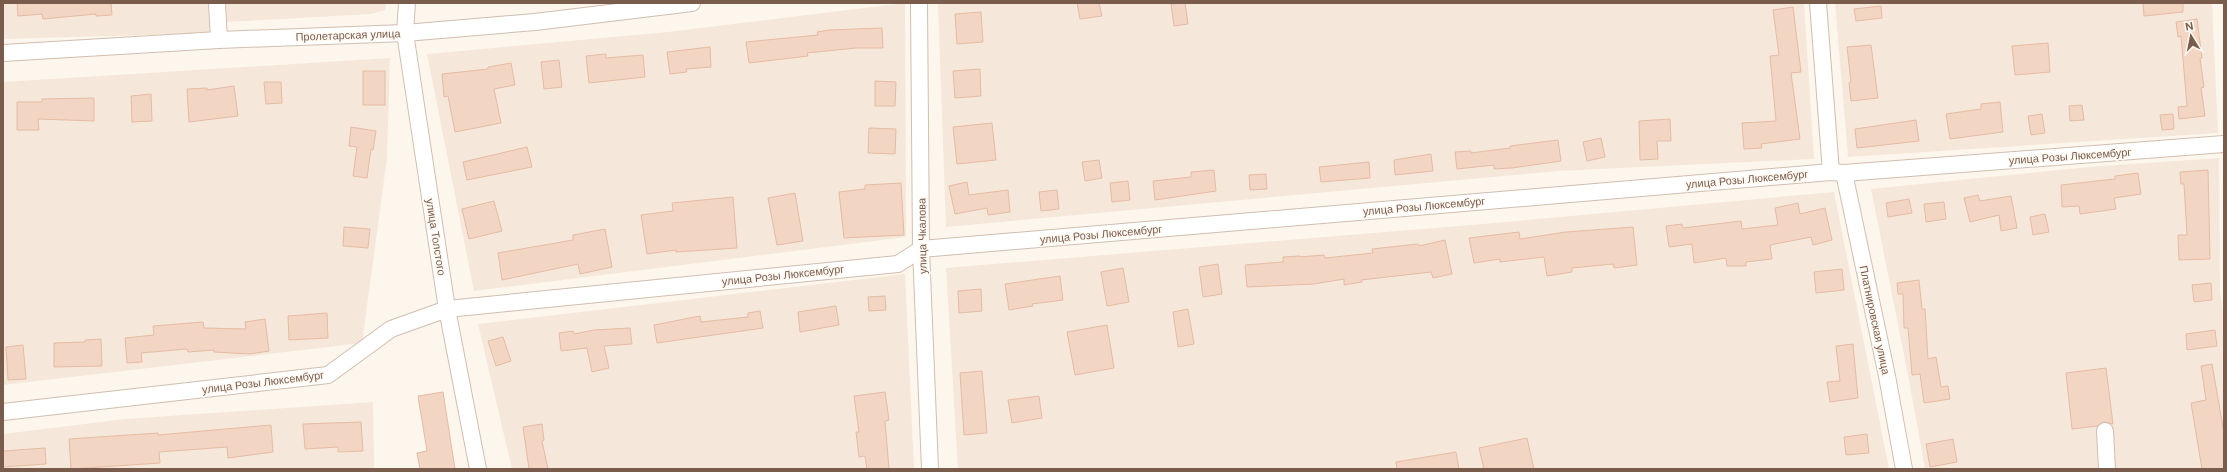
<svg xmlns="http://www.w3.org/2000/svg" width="2227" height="472" font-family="'DM Sans',sans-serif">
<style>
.residential{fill:#f5e8da}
.building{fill:#f3d5c3;stroke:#e6bba3}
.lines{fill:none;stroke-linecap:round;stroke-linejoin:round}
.minor-casing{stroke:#d1beb0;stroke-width:18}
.minor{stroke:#fff;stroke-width:16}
.labels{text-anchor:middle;stroke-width:3.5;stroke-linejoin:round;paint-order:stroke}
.street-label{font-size:11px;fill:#7a5c4d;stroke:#fffaf3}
</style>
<rect width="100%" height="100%" fill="#fdf6ec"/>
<g class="residential">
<polygon points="3,3 213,3 215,33 3,39"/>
<polygon points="226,3 386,3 385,10 371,14 227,22"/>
<polygon points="905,3 906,237 474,291 427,54 668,32"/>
<polygon points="938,3 1804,3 1814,159 1558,171 946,227"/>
<polygon points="1835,3 2212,3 2218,133 1848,157"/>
<polygon points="390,58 387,158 362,343 3,385 3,82"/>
<polygon points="2219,158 2220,290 2224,319 2224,469 1925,469 1909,380 1871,189 2088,167"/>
<polygon points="1834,192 1889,469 958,469 946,268 1495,223"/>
<polygon points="905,274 914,469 512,469 478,324"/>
<polygon points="373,402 374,469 3,469 3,434 125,419"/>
</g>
<g class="building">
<polygon points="17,3 111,3 112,15 96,16 96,14 43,19 42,14 18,16"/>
<polygon points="1077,3 1099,3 1102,16 1080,19"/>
<polygon points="1185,3 1188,24 1174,26 1171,4"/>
<polygon points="2143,3 2183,3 2183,12 2144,16"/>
<polygon points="1881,6 1882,18 1856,21 1854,9"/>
<polygon points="1793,7 1801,72 1791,73 1800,139 1761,144 1762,148 1744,149 1742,123 1776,121 1770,56 1779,55 1773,10"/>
<polygon points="981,12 983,42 957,44 955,14"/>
<polygon points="2197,19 2202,58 2200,58 2204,87 2201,88 2205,116 2179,119 2178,107 2187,106 2181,36 2178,37 2176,22"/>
<polygon points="882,28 883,48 856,48 807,53 808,56 749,63 746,42 818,35 817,32 829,30"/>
<polygon points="2048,43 2050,72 2015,75 2012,46"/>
<polygon points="1871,45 1878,98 1851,101 1849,83 1851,82 1847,47"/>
<polygon points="710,47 711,67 686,69 687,72 670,74 667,52"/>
<polygon points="606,54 606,58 643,55 645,77 589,83 586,56"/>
<polygon points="559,60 562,87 544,89 541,62"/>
<polygon points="511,63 515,85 494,89 501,123 455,132 448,96 444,97 442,74 488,69 488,67"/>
<polygon points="980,69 981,96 955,98 953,71"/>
<rect x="363" y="71" width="22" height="34"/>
<polygon points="875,81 896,82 895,106 875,106"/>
<polygon points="264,82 281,82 282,103 266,104"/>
<polygon points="234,86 238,116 189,122 187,89 207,88 207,90"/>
<polygon points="151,94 152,121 132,122 131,96"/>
<polygon points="94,98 94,121 38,119 39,130 17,130 17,102 42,102 42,99"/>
<polygon points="2000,102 2003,132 1950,139 1946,114 1981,109 1981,104"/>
<polygon points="2082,105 2084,120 2070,121 2069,106"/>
<polygon points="2042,114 2045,133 2031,135 2028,116"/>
<polygon points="2173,114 2174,129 2162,130 2160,115"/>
<polygon points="1670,119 1671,141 1657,141 1658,159 1640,160 1639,121"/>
<polygon points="1916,120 1919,141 1857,148 1855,129"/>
<polygon points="992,123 996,160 957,164 953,127"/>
<polygon points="351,127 376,131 373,150 371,149 367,178 353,176 357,147 349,146"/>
<polygon points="869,128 896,129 895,154 868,153"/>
<polygon points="1601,138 1605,157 1587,161 1583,142"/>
<polygon points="1558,140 1561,161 1512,168 1494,169 1494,165 1457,169 1455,152 1471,151 1471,153 1510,148 1510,146"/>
<polygon points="527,147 532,167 467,180 463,162"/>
<polygon points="1431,154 1433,171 1395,175 1394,160"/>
<polygon points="1099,160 1102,178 1085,181 1082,162"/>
<polygon points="1369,162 1370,178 1321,182 1319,167"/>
<polygon points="1214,170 1216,191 1155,200 1153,181 1191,177 1191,172"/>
<polygon points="2208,170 2210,259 2179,260 2178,235 2187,235 2184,184 2181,184 2180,172"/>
<polygon points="2138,173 2141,194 2114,198 2116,209 2080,214 2079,206 2062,207 2061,185 2115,179 2115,176"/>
<polygon points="1266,174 1267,189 1250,190 1249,175"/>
<polygon points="1128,181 1130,200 1112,202 1110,183"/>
<polygon points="967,182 969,195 1008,190 1010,212 988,215 987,208 955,214 949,186"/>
<polygon points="901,183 904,235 844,238 839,192 865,189 865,185"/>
<polygon points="1057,190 1059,209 1041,211 1039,192"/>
<polygon points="795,193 803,241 777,245 768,198"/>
<polygon points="1978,195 1980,201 2011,196 2017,228 2001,231 1999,215 1970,222 1964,198"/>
<polygon points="733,197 737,248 676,252 676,250 647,254 641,215 673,211 672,203"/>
<polygon points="1909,199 1912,213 1888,217 1886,203"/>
<polygon points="494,201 502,231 469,239 462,209"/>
<polygon points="1944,202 1946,219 1926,222 1924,204"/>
<polygon points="1798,203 1800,214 1825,208 1832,240 1813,245 1811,237 1770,245 1772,259 1746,262 1746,266 1727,266 1726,258 1694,263 1692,244 1669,247 1666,226 1682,224 1683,228 1741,221 1742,229 1778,225 1775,208"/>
<polygon points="2045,214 2049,232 2033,235 2030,217"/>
<polygon points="344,227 370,229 368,248 343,246"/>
<polygon points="1633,227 1637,265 1614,268 1613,264 1572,268 1572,272 1547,276 1544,257 1500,262 1500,259 1474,263 1469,238 1519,232 1520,239 1566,232"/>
<polygon points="605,229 612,267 580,274 578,264 502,280 498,253 573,240 573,235"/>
<polygon points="1445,240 1452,274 1433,278 1431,272 1361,280 1362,282 1344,285 1344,279 1314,284 1247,287 1245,265 1283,262 1283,257 1300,256 1300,257 1324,255 1325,258 1373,253 1372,249 1418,244 1419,246"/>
<polygon points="1218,264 1222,294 1203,297 1199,267"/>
<polygon points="1123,268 1129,302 1107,306 1101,272"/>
<polygon points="1842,269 1844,290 1816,293 1814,272"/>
<polygon points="1060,276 1063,300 1032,304 1033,306 1009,310 1005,284"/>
<polygon points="1919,280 1922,309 1925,309 1928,359 1936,357 1941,387 1948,386 1950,399 1924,403 1920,374 1912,375 1908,328 1904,328 1903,294 1898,294 1897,283"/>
<polygon points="2211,283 2212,300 2194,302 2192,285"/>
<polygon points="981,289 982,311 959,313 958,291"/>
<polygon points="885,296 886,310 869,311 868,297"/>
<polygon points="836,306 839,325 800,332 798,312"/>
<polygon points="1188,309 1194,344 1178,347 1173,312"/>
<polygon points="760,311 763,328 657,343 654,325 700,316 701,322 748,317 748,313"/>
<polygon points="327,313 328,338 289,340 288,316"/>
<polygon points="265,319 269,351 250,354 214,352 214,350 188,352 187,349 141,353 142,362 127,363 125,338 154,335 153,326 203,322 204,328 246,329 245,322"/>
<polygon points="1107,325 1114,368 1075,375 1067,332"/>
<polygon points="630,328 632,344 604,346 609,368 592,372 587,348 561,351 559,333 573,331 574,334 594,330"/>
<polygon points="2215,330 2217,346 2187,350 2186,334"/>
<polygon points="503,337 511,361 496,366 488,341"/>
<polygon points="101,339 102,366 54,367 54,343 85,342 85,340"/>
<polygon points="1853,344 1858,398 1830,402 1827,382 1840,381 1836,346"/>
<polygon points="23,345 26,379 8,380 6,347"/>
<polygon points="2212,364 2224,433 2224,469 2202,469 2191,403 2206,400 2201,366"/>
<polygon points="2106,368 2113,424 2104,422 2097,426 2072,429 2066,373"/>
<polygon points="982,371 987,433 964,435 960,373"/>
<polygon points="443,392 455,469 420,469 417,453 427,451 418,396"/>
<polygon points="885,392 889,420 885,421 889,469 867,469 865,456 859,457 856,432 859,432 854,396"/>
<polygon points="1039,396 1042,418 1012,423 1008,400"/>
<polygon points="361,422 363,451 338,452 338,447 305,449 303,424"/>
<polygon points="542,424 544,440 542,441 548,469 529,469 523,427"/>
<polygon points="271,425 273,452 228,458 227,447 159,452 160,463 71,469 69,439 158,433 158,435"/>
<polygon points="1867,434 1869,453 1846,455 1844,437"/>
<polygon points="1527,438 1534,469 1484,469 1479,448"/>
<polygon points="1953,439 1957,462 1930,467 1926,444"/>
<polygon points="45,448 46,464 3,467 3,451"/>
<polygon points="1456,452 1459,469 1397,469 1396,462"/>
</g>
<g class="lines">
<defs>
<g id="minor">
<polyline points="217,3 219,40"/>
<polyline points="407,3 405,33 447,309 478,469"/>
<polyline points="919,3 921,249 930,469"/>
<polyline points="1818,3 1831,172"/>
<polyline points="3,53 219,40 405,33 535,22 692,3"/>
<polyline points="1844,173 1887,376 1904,469"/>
<polyline points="3,412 328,375 391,329 447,309 898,264 921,249 1831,172 1844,173 2224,144"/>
<polyline points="2105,431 2107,469"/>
</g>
</defs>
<use href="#minor" class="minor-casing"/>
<use href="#minor" class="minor"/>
</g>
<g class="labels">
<g class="street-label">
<text transform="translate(348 35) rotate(-2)" y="4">Пролетарская улица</text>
<text transform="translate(2070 156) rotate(-4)" y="4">улица Розы Люксембург</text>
<text transform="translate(1747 179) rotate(-5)" y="4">улица Розы Люксембург</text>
<text transform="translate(1424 206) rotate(-5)" y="4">улица Розы Люксембург</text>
<text transform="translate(1101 234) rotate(-5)" y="4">улица Розы Люксембург</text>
<text transform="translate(922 236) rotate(-91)" y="4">улица Чкалова</text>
<text transform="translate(436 237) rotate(81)" y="4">улица Толстого</text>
<text transform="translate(783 275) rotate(-6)" y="4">улица Розы Люксембург</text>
<text transform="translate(1875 320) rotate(78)" y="4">Платнировская улица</text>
<text transform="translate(263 382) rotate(-7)" y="4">улица Розы Люксембург</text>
</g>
</g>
<rect width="2227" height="472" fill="none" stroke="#7a5c4d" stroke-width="8"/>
<g transform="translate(2191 36) rotate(350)" stroke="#fffaf3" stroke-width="3" paint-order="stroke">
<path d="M0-3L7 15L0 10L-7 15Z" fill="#7a5c4d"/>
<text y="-6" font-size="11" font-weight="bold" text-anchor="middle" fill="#7a5c4d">N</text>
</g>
</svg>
